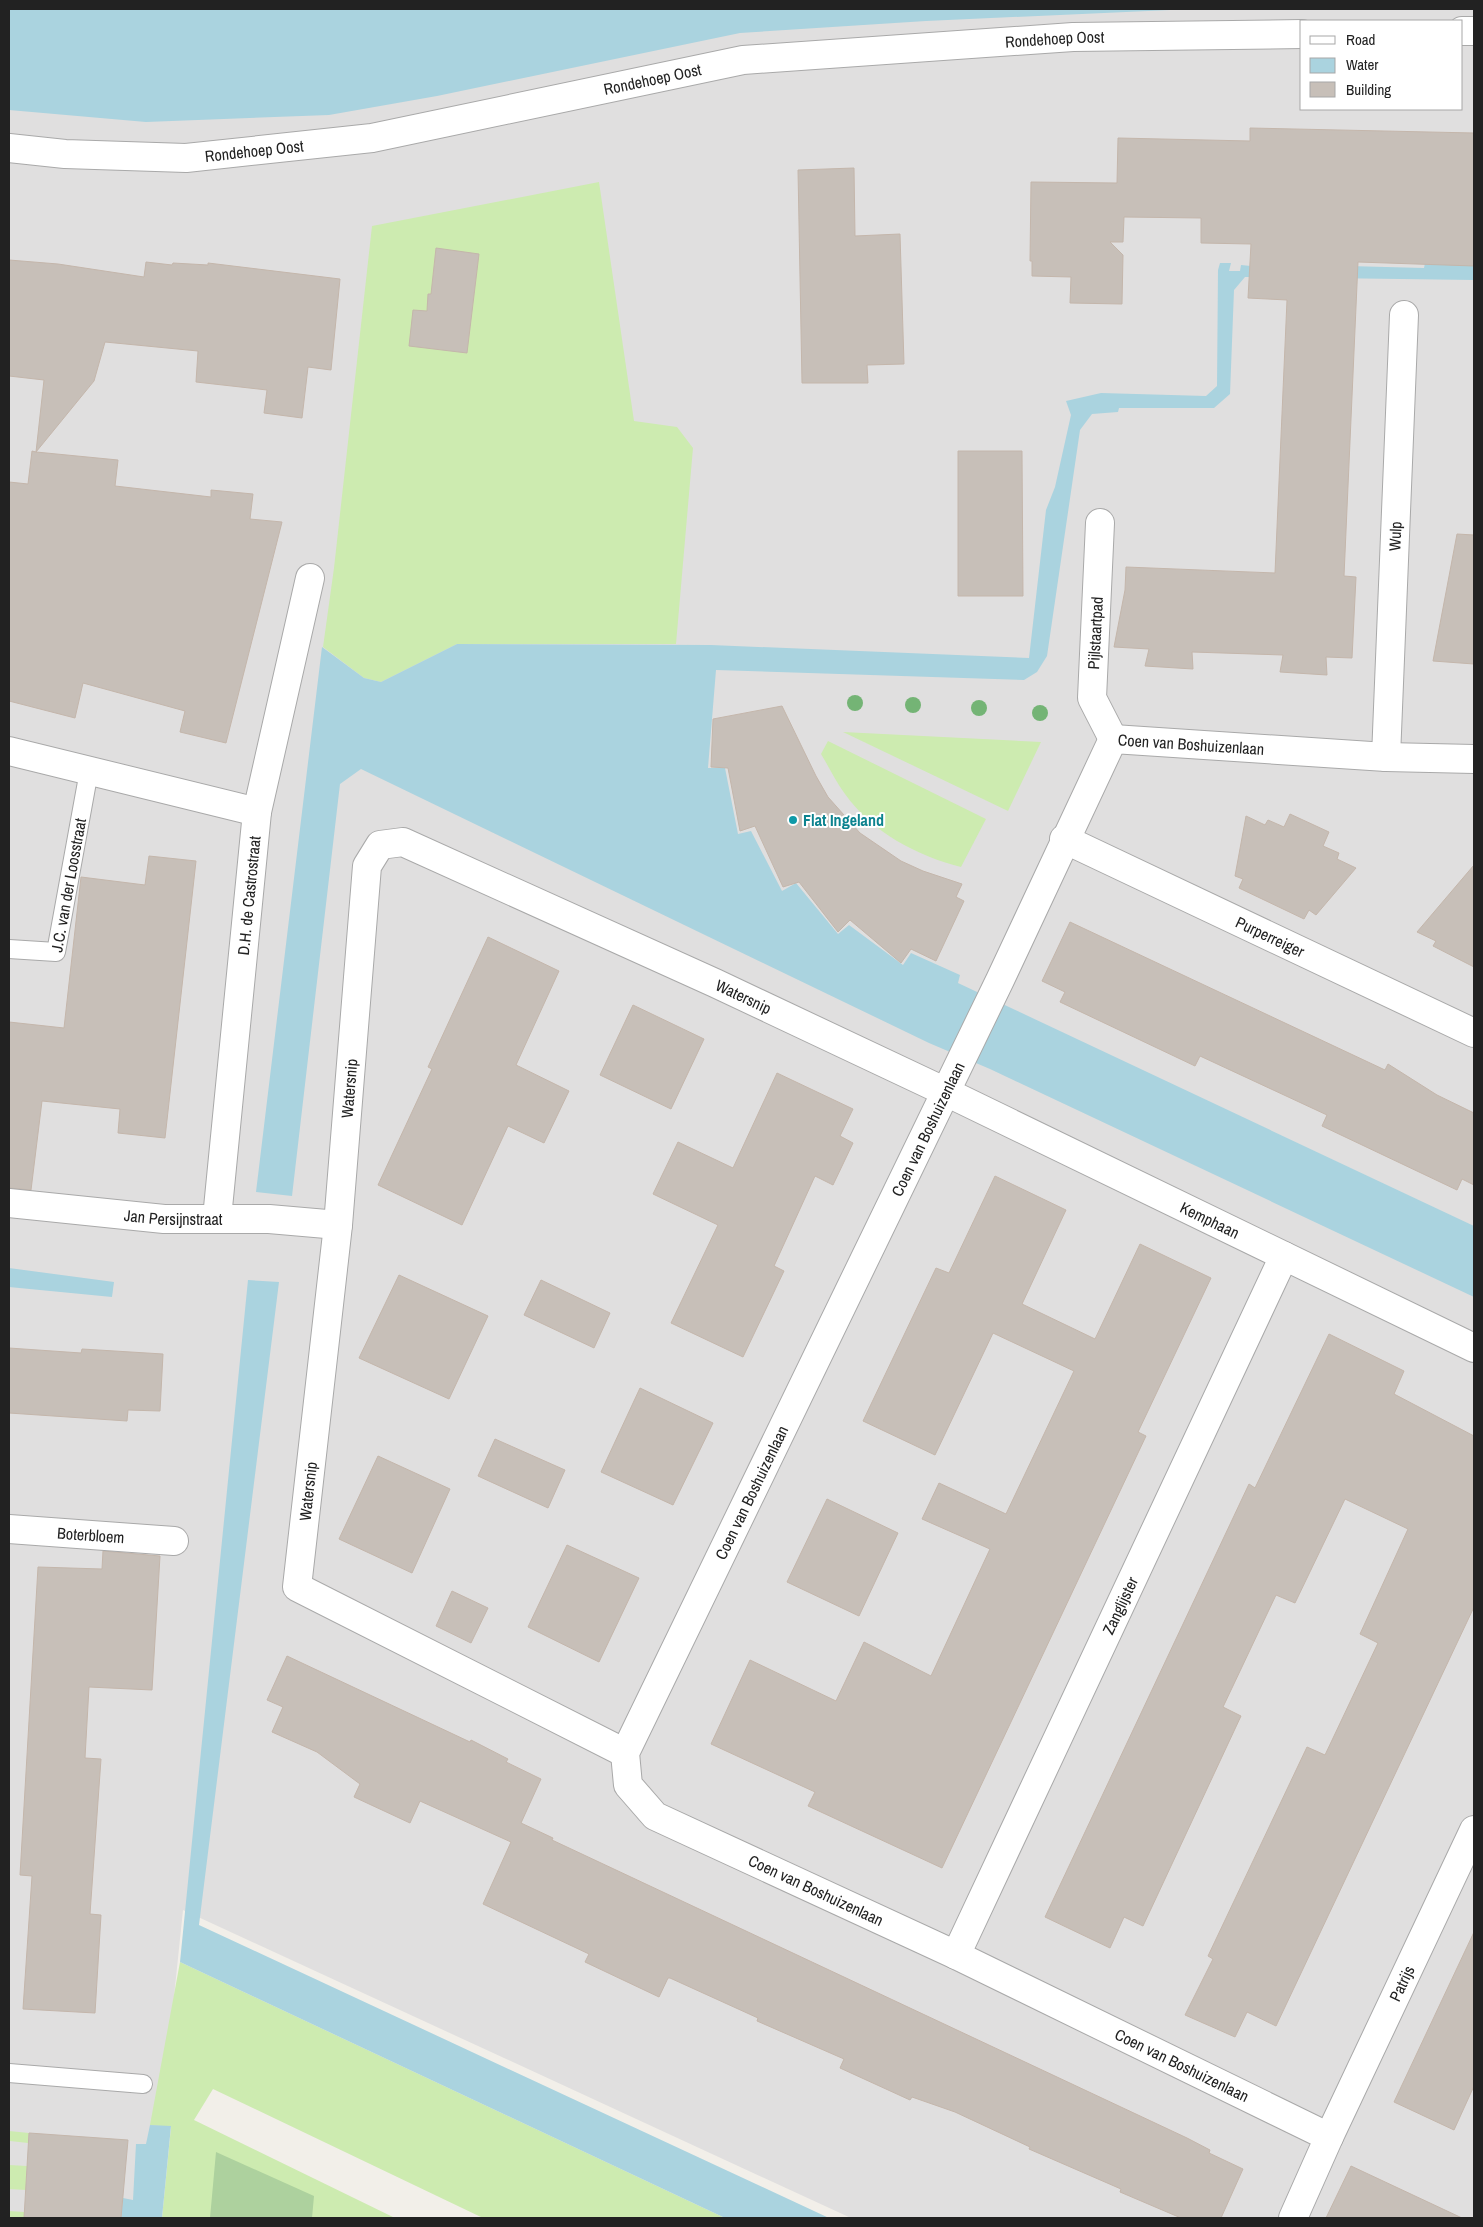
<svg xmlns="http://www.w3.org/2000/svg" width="1483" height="2227" font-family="'Archivo Narrow',sans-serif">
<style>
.residential{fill:#e0dfdf;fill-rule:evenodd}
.grass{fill:#cdebb0}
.forest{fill:#add19e}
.water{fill:#aad3df}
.building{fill:#c7bfb8;stroke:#c4b6ab}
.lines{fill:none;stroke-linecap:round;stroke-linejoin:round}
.service-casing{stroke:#a9a9a9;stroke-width:20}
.minor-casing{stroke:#a9a9a9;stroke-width:30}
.service{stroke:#fff;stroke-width:18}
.minor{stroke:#fff;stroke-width:28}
.tree{fill:#74b475}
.culture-dot{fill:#0f9aa8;stroke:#fff;stroke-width:2}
.labels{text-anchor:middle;stroke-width:4;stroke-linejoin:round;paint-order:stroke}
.street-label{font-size:16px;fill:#222;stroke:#fff}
.culture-label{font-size:16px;font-weight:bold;fill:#0d838f;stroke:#fff;text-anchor:start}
</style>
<rect width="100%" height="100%" fill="#f2efe9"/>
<path class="residential" d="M9,9H1474V2218H851L183,1910L151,2218H9ZM1302,21H1462V109H1302Z"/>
<g class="grass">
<polygon points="599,182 634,421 677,427 693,448 676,644 457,644 381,682 364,678 323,647 334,568 372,226"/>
<polygon points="843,732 1041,742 1008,811"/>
<path d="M828,741L986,819L961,867C917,856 872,832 845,794C836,782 829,767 821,754Z"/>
<polygon points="180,1962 725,2218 483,2218 213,2089 194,2120 395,2218 162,2218 171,2127 150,2125"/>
<polygon points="9,2131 29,2133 28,2143 10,2141 9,2160"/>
<polygon points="9,2165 27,2166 26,2190 9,2189"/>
<polygon points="9,2211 24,2212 24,2218 9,2218"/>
</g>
<polygon class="forest" points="216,2152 314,2196 312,2218 210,2218"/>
<g class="water">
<polygon points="9,9 1192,9 926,21 740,33 437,96 329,115 146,122 9,110"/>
<polygon points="1220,263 1231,263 1229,271 1240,271 1241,265 1271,268 1272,264 1424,268 1425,263 1474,264 1474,280 1245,277 1234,290 1230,394 1214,408 1119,408 1118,412 1092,414 1080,430 1047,656 1037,672 1024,680 716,670 708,768 725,768 738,834 751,831 782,891 796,883 838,934 849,925 903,965 911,953 960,975 958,983 1474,1226 1474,1297 990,1069 929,1043 361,769 340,784 292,1196 256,1192 322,647 364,678 381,682 457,644 711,645 1029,658 1046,510 1055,487 1071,415 1066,401 1101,393 1206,396 1217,386 1218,270"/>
<polygon points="9,1268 114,1282 112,1297 9,1287"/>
<polygon points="248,1280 279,1282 199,1925 829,2218 725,2218 180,1962"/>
<polygon points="150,2125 171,2126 162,2218 121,2218 123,2198 133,2200 136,2144 146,2144"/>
</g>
<g class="building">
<polygon points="1250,128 1474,133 1474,266 1358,262 1344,576 1356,577 1352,658 1326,657 1327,675 1280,672 1283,655 1192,652 1193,669 1145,666 1149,649 1114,647 1125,590 1126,567 1275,573 1287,300 1248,298 1251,244 1201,243 1201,218 1124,217 1123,242 1110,242 1123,255 1122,304 1070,303 1071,277 1032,276 1032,261 1030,261 1031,182 1117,183 1118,138 1250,141"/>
<polygon points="854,168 855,236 900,234 904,364 867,365 868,383 802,383 798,170"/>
<polygon points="436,248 479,254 467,353 409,346 413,310 427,311 428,294 431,294"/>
<polygon points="9,260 58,264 144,277 146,262 172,265 173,263 208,265 208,263 340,279 331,370 308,367 302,418 264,413 267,390 196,382 198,351 105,342 94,381 36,452 118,460 115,486 211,497 211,490 253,494 250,519 282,522 226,743 180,732 185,711 83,683 75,718 9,701 9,482 28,484 32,451 36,452 44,380 9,376"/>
<polygon points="958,451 1022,451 1023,596 958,596"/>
<polygon points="1457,534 1474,535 1474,664 1433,661"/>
<polygon points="782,706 816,776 828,797 860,833 901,861 923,871 962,884 956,897 964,901 936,961 911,949 901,963 850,920 838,932 799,882 783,887 755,826 740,831 728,768 711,767 713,719"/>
<polygon points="1290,814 1329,832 1323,846 1339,853 1337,859 1356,868 1316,915 1309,910 1304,919 1239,888 1243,879 1235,876 1246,816 1265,825 1268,820 1284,827"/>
<polygon points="149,856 196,861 165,1138 118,1133 120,1109 42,1101 31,1190 9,1188 9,1022 64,1028 81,877 145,885"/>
<polygon points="1474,865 1474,967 1433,946 1436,941 1417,932"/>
<polygon points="1070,922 1385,1070 1388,1064 1437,1095 1474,1113 1474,1185 1462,1179 1457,1190 1322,1126 1327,1115 1200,1056 1195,1066 1060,1002 1065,992 1042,981"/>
<polygon points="488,937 559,971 516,1065 569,1091 544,1143 508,1126 462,1225 378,1185 432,1069 428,1067"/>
<polygon points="633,1005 704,1039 671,1109 600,1075"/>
<polygon points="777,1073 853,1109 840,1136 853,1143 833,1185 815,1176 774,1266 784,1271 743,1357 671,1323 718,1225 653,1194 678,1142 733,1168"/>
<polygon points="995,1176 1066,1210 1022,1304 1095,1339 1140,1244 1211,1278 1138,1432 1146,1436 942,1868 808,1806 815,1792 711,1744 750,1660 836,1701 864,1642 931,1676 990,1549 922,1519 939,1483 1006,1514 1074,1371 993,1333 935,1455 863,1421 936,1268 949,1273"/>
<polygon points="399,1275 488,1316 449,1399 359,1358"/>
<polygon points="541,1280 610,1313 594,1348 524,1315"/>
<polygon points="1329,1334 1404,1371 1394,1394 1474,1436 1474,1607 1276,2026 1247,2012 1235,2037 1185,2015 1213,1959 1208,1956 1307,1747 1325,1755 1378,1643 1360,1634 1408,1529 1345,1499 1295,1603 1276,1595 1223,1707 1241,1716 1143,1926 1124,1917 1110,1948 1045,1917 1249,1484 1255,1488"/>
<polygon points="9,1348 81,1353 82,1349 163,1354 160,1411 128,1410 127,1421 9,1413"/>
<polygon points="640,1388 713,1423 673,1505 601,1472"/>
<polygon points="495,1439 565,1470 548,1508 478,1476"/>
<polygon points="378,1456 450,1489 412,1573 339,1539"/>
<polygon points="827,1499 898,1533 859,1616 787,1582"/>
<polygon points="567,1545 639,1578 599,1662 528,1627"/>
<polygon points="103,1551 160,1556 152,1690 89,1687 85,1758 101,1759 90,1914 101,1915 95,2013 23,2009 32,1876 20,1875 38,1567 102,1569"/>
<polygon points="452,1591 488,1608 471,1643 436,1626"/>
<polygon points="287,1656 470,1742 471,1740 508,1759 506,1762 541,1779 521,1823 553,1838 552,1840 1187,2138 1210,2150 1209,2153 1243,2169 1221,2218 1181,2218 1120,2192 1121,2189 1029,2149 1030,2147 955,2112 912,2097 910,2100 840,2068 844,2059 757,2021 758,2018 670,1978 668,1978 659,1997 585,1962 589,1954 483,1904 511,1842 420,1801 410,1823 354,1797 360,1784 317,1752 272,1732 283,1707 267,1700"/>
<polygon points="1474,1932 1474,2086 1454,2130 1394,2102"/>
<polygon points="29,2133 128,2140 121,2218 24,2218"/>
<polygon points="1351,2166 1462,2218 1326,2218"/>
</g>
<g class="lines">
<defs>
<g id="service">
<path id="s1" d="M9,949L56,952L89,771"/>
<polyline points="9,2073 143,2084"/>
</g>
<g id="minor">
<polyline points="1462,31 1474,31"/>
<path id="s2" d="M9,148L65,154L186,158L372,138L743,60L1073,37L1302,34"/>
<polyline points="1100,523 1092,698 1113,739"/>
<polyline points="9,751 257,812"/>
<path id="s3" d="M1386,757L1404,315"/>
<path id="s4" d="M1064,839L1474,1033"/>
<path id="s5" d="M9,1203L164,1219H269L338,1225"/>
<path id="s6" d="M217,1218L257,812L310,578"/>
<path id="s7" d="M9,1529L174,1541"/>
<path id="s8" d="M625,1753L297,1587L338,1225L367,866L380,845L403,842L715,983L946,1092L1474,1348"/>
<path id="s9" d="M956,1955L1284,1256"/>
<path id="s10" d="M1329,2137L1474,1830"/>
<path id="s11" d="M1293,2218L1329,2137L956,1955L655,1816L628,1785L625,1753L1000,980L1113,739L1386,757L1474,759"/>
</g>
</defs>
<use href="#service" class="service-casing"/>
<use href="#minor" class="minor-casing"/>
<use href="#service" class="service"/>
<use href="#minor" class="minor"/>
</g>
<g class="tree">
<circle cx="855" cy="703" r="8"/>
<circle cx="913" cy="705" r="8"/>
<circle cx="979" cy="708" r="8"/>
<circle cx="1040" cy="713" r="8"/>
</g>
<circle class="culture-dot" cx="793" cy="820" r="5"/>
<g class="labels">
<g class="street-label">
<text dy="6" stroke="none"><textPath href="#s2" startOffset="1056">Rondehoep Oost</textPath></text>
<text dy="6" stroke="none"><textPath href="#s2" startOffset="651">Rondehoep Oost</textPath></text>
<text dy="6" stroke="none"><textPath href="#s2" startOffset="246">Rondehoep Oost</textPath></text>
<text dy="6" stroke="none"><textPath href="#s3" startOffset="221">Wulp</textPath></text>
<text transform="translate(1095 633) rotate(-87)" y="6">Pijlstaartpad</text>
<text dy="6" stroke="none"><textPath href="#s11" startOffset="2112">Coen van Boshuizenlaan</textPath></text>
<text dy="6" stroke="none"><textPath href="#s1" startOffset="115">J.C. van der Loosstraat</textPath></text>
<text dy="6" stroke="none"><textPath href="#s6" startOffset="324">D.H. de Castrostraat</textPath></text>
<text dy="6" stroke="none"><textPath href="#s4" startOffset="228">Purperreiger</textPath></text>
<text dy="6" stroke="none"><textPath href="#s8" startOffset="1514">Watersnip</textPath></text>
<text dy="6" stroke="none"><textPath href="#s8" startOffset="869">Watersnip</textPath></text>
<text dy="6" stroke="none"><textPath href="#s11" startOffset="1602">Coen van Boshuizenlaan</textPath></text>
<text dy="6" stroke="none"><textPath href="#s5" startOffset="165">Jan Persijnstraat</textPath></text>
<text dy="6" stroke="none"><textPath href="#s8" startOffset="2031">Kemphaan</textPath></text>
<text dy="6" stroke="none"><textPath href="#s8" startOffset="464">Watersnip</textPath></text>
<text dy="6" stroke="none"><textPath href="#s11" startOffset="1198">Coen van Boshuizenlaan</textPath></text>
<text dy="6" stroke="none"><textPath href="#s7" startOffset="82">Boterbloem</textPath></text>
<text dy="6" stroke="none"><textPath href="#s9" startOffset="386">Zanglijster</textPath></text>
<text transform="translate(816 1890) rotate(25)" y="6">Coen van Boshuizenlaan</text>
<text dy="6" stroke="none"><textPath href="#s10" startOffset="170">Patrijs</textPath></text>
<text transform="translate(1182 2065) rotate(26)" y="6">Coen van Boshuizenlaan</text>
</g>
<g class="culture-label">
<text x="803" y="826">Flat Ingeland</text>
</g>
</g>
<rect width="1483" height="2227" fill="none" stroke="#222222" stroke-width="20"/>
<rect x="1300" y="20" width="162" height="90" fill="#ffffff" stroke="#a7a7a7"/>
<rect x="1310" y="36" width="25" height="8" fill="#ffffff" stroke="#a7a7a7"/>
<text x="1346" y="45" font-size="15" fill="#222222">Road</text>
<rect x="1310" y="58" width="25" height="15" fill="#aad3df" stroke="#a7a7a7"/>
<text x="1346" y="70" font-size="15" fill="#222222">Water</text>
<rect x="1310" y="82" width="25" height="15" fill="#c7bfb8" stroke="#a7a7a7"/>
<text x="1346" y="95" font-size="15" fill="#222222">Building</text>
</svg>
